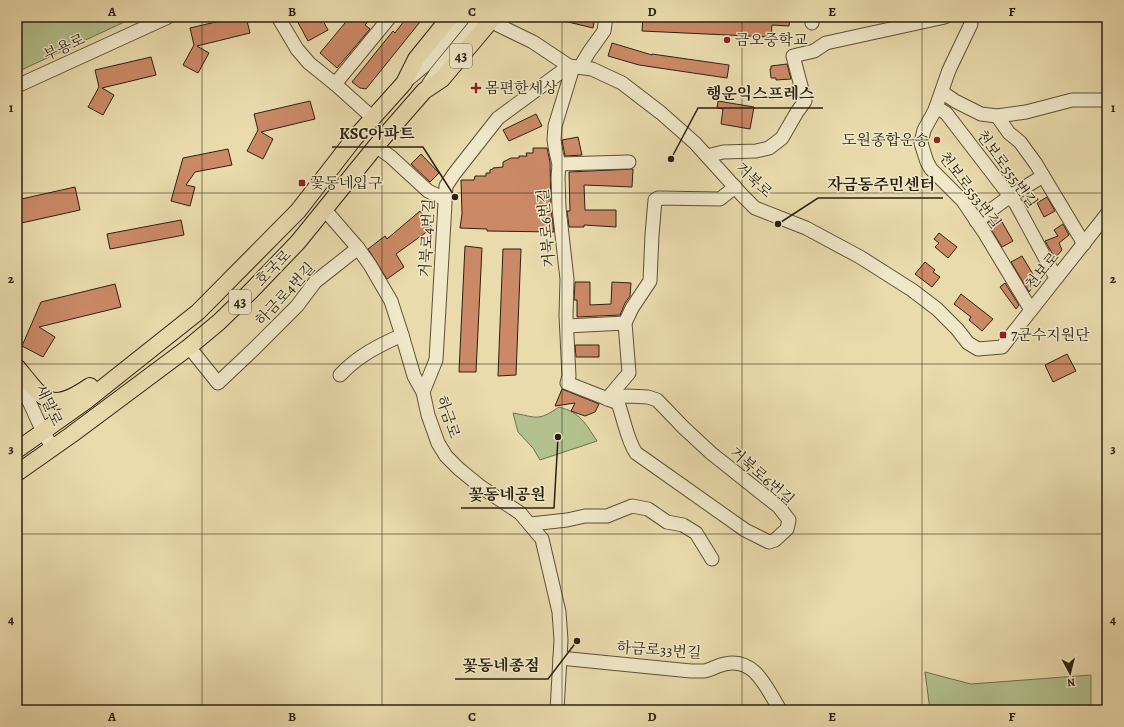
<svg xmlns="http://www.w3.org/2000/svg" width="1124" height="727" font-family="Alegreya,'Noto Serif KR',serif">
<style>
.green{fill:#b2c18d;stroke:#6f714f}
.building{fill:#cb8967;stroke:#2c2111}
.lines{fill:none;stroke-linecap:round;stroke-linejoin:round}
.minor-casing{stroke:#5c5038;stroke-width:15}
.major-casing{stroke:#2c2111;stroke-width:18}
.minor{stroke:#f1e8ca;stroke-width:13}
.major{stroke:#eadbad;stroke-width:16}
.grid{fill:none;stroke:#2c2111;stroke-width:1;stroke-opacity:0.55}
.poi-dot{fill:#8f2418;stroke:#f1e8ca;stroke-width:1.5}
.labels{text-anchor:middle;stroke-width:3;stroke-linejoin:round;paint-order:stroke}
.shield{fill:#f1e8ca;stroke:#675d48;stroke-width:1}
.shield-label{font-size:14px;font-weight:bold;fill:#2c2111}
.poi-label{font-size:15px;fill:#2c2111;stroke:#f1e8ca;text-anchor:start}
.street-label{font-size:15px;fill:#2c2111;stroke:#f1e8ca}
.leader{fill:none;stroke:#2c2111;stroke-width:1.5}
.callout-dot{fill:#2c2111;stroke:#f1e8ca;stroke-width:1.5}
.callout-label{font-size:16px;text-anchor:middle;font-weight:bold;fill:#2c2111;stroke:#f1e8ca;stroke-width:3;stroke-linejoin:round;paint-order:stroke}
.neatline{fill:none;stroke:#2c2111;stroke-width:1.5}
.grid-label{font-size:13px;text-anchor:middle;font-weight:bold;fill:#2c2111}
</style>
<rect width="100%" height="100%" fill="#eadbad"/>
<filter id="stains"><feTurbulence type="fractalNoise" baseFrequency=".005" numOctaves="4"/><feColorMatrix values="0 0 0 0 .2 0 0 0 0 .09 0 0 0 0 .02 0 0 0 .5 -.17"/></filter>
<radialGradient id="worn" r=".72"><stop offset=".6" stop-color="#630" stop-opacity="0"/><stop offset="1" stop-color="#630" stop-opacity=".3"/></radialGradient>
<g class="green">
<polygon points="17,17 135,17 17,72"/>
<path d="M559,407C581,413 585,423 597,441L540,460L533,448L518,432L513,413C537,417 537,422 559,407Z"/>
<polygon points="925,672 971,684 1091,675 1091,710 930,710"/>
</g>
<g class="building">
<polygon points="237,17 246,17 250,33 197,46 209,53 198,73 183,65 194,45 190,28"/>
<polygon points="295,17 321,17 328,30 308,41"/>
<polygon points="350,17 372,17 365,25 370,29 337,68 320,53"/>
<polygon points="407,17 424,17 366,89 360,88 352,82 393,31 395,33"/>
<polygon points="560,17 595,17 593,28 560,20"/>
<polygon points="643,17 790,17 789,26 772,25 771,37 642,31"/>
<polygon points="612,43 652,55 652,54 729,65 727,78 639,65 608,56"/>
<polygon points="151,57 156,75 102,88 114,95 103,115 88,107 99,87 95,70"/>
<polygon points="787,64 791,79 776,80 776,78 771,78 770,69 771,69 771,66"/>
<polygon points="310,101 315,119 261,132 273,139 263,159 247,151 258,130 254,114"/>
<polygon points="718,101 754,107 750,129 721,124 723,109 717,108"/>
<polygon points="536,114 542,126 509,141 503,130"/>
<polygon points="578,137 582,155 565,156 562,140"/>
<polygon points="533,148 547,148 550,162 551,208 554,232 487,231 487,229 460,228 462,214 461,180 474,180 475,176 486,176 486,173 490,173 490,170 493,169 493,168 503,167 503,162 511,158 519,158 519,156 527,156 526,153 533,153"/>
<polygon points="228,149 232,165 195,172 186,185 195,187 190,206 171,201 183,158"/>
<polygon points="421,154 439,173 430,182 411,164"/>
<polygon points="633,169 632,187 584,185 585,210 616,210 616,227 584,225 584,227 569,227 567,211 570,211 569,172"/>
<polygon points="75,187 80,210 17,224 17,200"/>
<polygon points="1047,197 1055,211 1044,217 1037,203"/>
<polygon points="420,211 432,228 396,254 404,267 387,279 368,249 385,236 387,239"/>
<polygon points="998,215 1013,241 1002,247 987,223"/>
<polygon points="181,220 184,235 110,249 107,234"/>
<polygon points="1063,224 1069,235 1059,243 1062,250 1055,258 1045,241 1058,236 1054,230"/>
<polygon points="939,233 957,247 948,258 935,247 939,243 934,239"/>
<polygon points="465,246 482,248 476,372 459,372"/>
<polygon points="503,249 521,249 516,375 498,376"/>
<polygon points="1022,256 1037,281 1029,292 1011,262"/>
<polygon points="925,262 935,270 933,272 940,277 932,287 915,274"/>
<polygon points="575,282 590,282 590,305 611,304 612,282 631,283 630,296 625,303 620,315 577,317 577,300 574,300"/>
<polygon points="1005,283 1019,305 1016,309 1000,287"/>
<polygon points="115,284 121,307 39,327 55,337 43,357 22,346 41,302"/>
<polygon points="961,294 993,319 982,331 969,320 971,317 954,304"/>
<polygon points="575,345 599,345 599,357 576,357"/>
<polygon points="1067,354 1076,371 1053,382 1045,365"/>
<polygon points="562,389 599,404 595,412 585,416 571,411 575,403 555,406"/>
</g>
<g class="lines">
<defs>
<g id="minor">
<polyline points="278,17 297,49 309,63 335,84 373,118"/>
<polyline points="970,17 971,24 949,70 935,110 924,130 921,143 927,162 931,169 963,201 984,232 1031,310"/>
<polyline points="494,18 498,25 533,42 569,66 592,69 622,83 661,113 695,143 742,195 755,208 806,228 860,257 912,290 937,309 957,329 968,343 978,349 1002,347 1107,214"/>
<polyline points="812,23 813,17"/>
<path d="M573,67L555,126L554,140L556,152L559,164L558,178L559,208L567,279L566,316L569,376L567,383L618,403L619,397L627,396L648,397L657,400L684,428L711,453L779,507L789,520L787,529L775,540L769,542L745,530L636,453C627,440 624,419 618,403"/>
<polyline points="580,67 589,52 604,31 606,17"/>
<polyline points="405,82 424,66 464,17"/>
<polyline points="335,84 390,17"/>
<polyline points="17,86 168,17"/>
<polyline points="426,88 436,73 482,17"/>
<polyline points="942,92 955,101 981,114 997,116 1026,112 1072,100 1107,100"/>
<polyline points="936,107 946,113 1016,204 1056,278"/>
<polyline points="997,116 1009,133 1020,142 1036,164 1084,244"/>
<polyline points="376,146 391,157 428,191 445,199"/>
<polyline points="707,156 723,152 756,151 769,148 782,138 797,112 805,101 793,56 814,51 826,43 945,17"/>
<polyline points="559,164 629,162"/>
<polyline points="325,210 358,248 370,265 391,301 402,335 414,376 423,392 428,415 438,443 446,456 459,469 481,487 520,513 542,539 559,612 561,640 557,710"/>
<polyline points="976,221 1009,197 1043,176"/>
<polyline points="567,326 625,323"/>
<polyline points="189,347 218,383 255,348 297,306 315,282 358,248"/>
<polyline points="17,375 43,432 53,448"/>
<path d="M340,375C359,355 378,346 402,335"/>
<polyline points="423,392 436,360 446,186 454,174 498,118 569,66"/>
<polyline points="607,399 629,373 625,323 632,308 650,281 652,235 655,200 658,198 720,199 735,187"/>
<polyline points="531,524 567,520 585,516 607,516 632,506 648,509 667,522 683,525 696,533 712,559"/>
<path d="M560,658L691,671C695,671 700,671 704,671C711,670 718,665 725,664C755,657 767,689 780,710"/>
</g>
<g id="major">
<path d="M17,367C44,400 49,414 90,386"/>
<polyline points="17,450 86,401 198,312 298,211 353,140 404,83 416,59 450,17"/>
<polyline points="17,473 71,435 189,347 219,322 251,291 298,242 376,146 424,91 442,79 494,17"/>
</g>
</defs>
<use href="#minor" class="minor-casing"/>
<use href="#major" class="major-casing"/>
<use href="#minor" class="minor"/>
<use href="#major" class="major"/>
</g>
<path class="grid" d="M202,17V710M382,17V710M562,17V710M742,17V710M922,17V710M17,193H1107M17,364H1107M17,534H1107"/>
<g class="poi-dot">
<circle cx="727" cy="40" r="4"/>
<path d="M474 82h4v4h4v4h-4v4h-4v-4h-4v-4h4z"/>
<circle cx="937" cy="140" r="4"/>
<rect x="298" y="179" width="8" height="8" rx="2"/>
<rect x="999" y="331" width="8" height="8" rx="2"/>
</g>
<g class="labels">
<g class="shield">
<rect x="450" y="44" width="22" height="24" rx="3"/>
<rect x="229" y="290" width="22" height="24" rx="3"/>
</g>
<g class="shield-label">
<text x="461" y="61">43</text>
<text x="240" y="307">43</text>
</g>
<g class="poi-label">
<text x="735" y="45">금오중학교</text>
<text x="485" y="93">몸편한세상</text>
<text x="929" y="145" text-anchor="end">도원종합운송</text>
<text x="310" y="188">꽃동네입구</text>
<text x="1011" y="340">7군수지원단</text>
</g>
<g class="street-label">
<text transform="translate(64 47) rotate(-24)" y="5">부용로</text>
<text transform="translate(1007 169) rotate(54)" y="5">천보로555번길</text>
<text transform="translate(754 180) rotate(43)" y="5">거북로</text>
<text transform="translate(970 190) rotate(53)" y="5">천보로553번길</text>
<text transform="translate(546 228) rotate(-95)" y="5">거북로6번길</text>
<text transform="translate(427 238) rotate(-87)" y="5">거북로4번길</text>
<text transform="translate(273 268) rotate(-46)" y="5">호국로</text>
<text transform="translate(1042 271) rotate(-51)" y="5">천보로</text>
<text transform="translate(285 294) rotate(-47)" y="5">하금로4번길</text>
<text transform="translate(49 405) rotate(65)" y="5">새말로</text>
<text transform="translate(448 417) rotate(71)" y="5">하금로</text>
<text transform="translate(762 476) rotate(41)" y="5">거북로6번길</text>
<text transform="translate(659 650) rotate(4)" y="5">하금로33번길</text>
</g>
</g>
<path class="leader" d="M671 159L698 108H823M455 197L423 147H332M778 224L818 198H943M558 437L554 508H461M577 641L548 679H455"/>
<g class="callout-dot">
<circle cx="671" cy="159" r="4"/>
<circle cx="455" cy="197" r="4"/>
<circle cx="778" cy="224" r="4"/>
<circle cx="558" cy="437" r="4"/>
<circle cx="577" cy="641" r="4"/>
</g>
<g class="callout-label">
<text x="760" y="99">행운익스프레스</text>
<text x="377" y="139">KSC아파트</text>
<text x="881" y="190">자금동주민센터</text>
<text x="507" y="500">꽃동네공원</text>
<text x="501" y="671">꽃동네종점</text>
</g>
<rect width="1124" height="727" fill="none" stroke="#eadbad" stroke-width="44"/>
<g transform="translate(1070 673) rotate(173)" stroke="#f1e8ca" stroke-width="3" paint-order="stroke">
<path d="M0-3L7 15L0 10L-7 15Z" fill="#2c2111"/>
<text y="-6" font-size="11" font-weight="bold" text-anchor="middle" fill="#2c2111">N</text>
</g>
<rect x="22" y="22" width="1080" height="683" class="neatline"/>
<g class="grid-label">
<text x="112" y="16">A</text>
<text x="292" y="16">B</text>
<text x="472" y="16">C</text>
<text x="652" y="16">D</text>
<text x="832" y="16">E</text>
<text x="1012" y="16">F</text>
<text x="11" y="112">1</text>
<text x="1113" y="112">1</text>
<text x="11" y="283">2</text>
<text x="1113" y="283">2</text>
<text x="11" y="453">3</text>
<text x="1113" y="453">3</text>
<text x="11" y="624">4</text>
<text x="1113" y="624">4</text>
<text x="112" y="721">A</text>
<text x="292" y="721">B</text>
<text x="472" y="721">C</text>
<text x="652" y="721">D</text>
<text x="832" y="721">E</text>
<text x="1012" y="721">F</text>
</g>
<rect width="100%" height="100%" filter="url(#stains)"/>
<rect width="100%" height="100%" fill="url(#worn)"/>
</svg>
